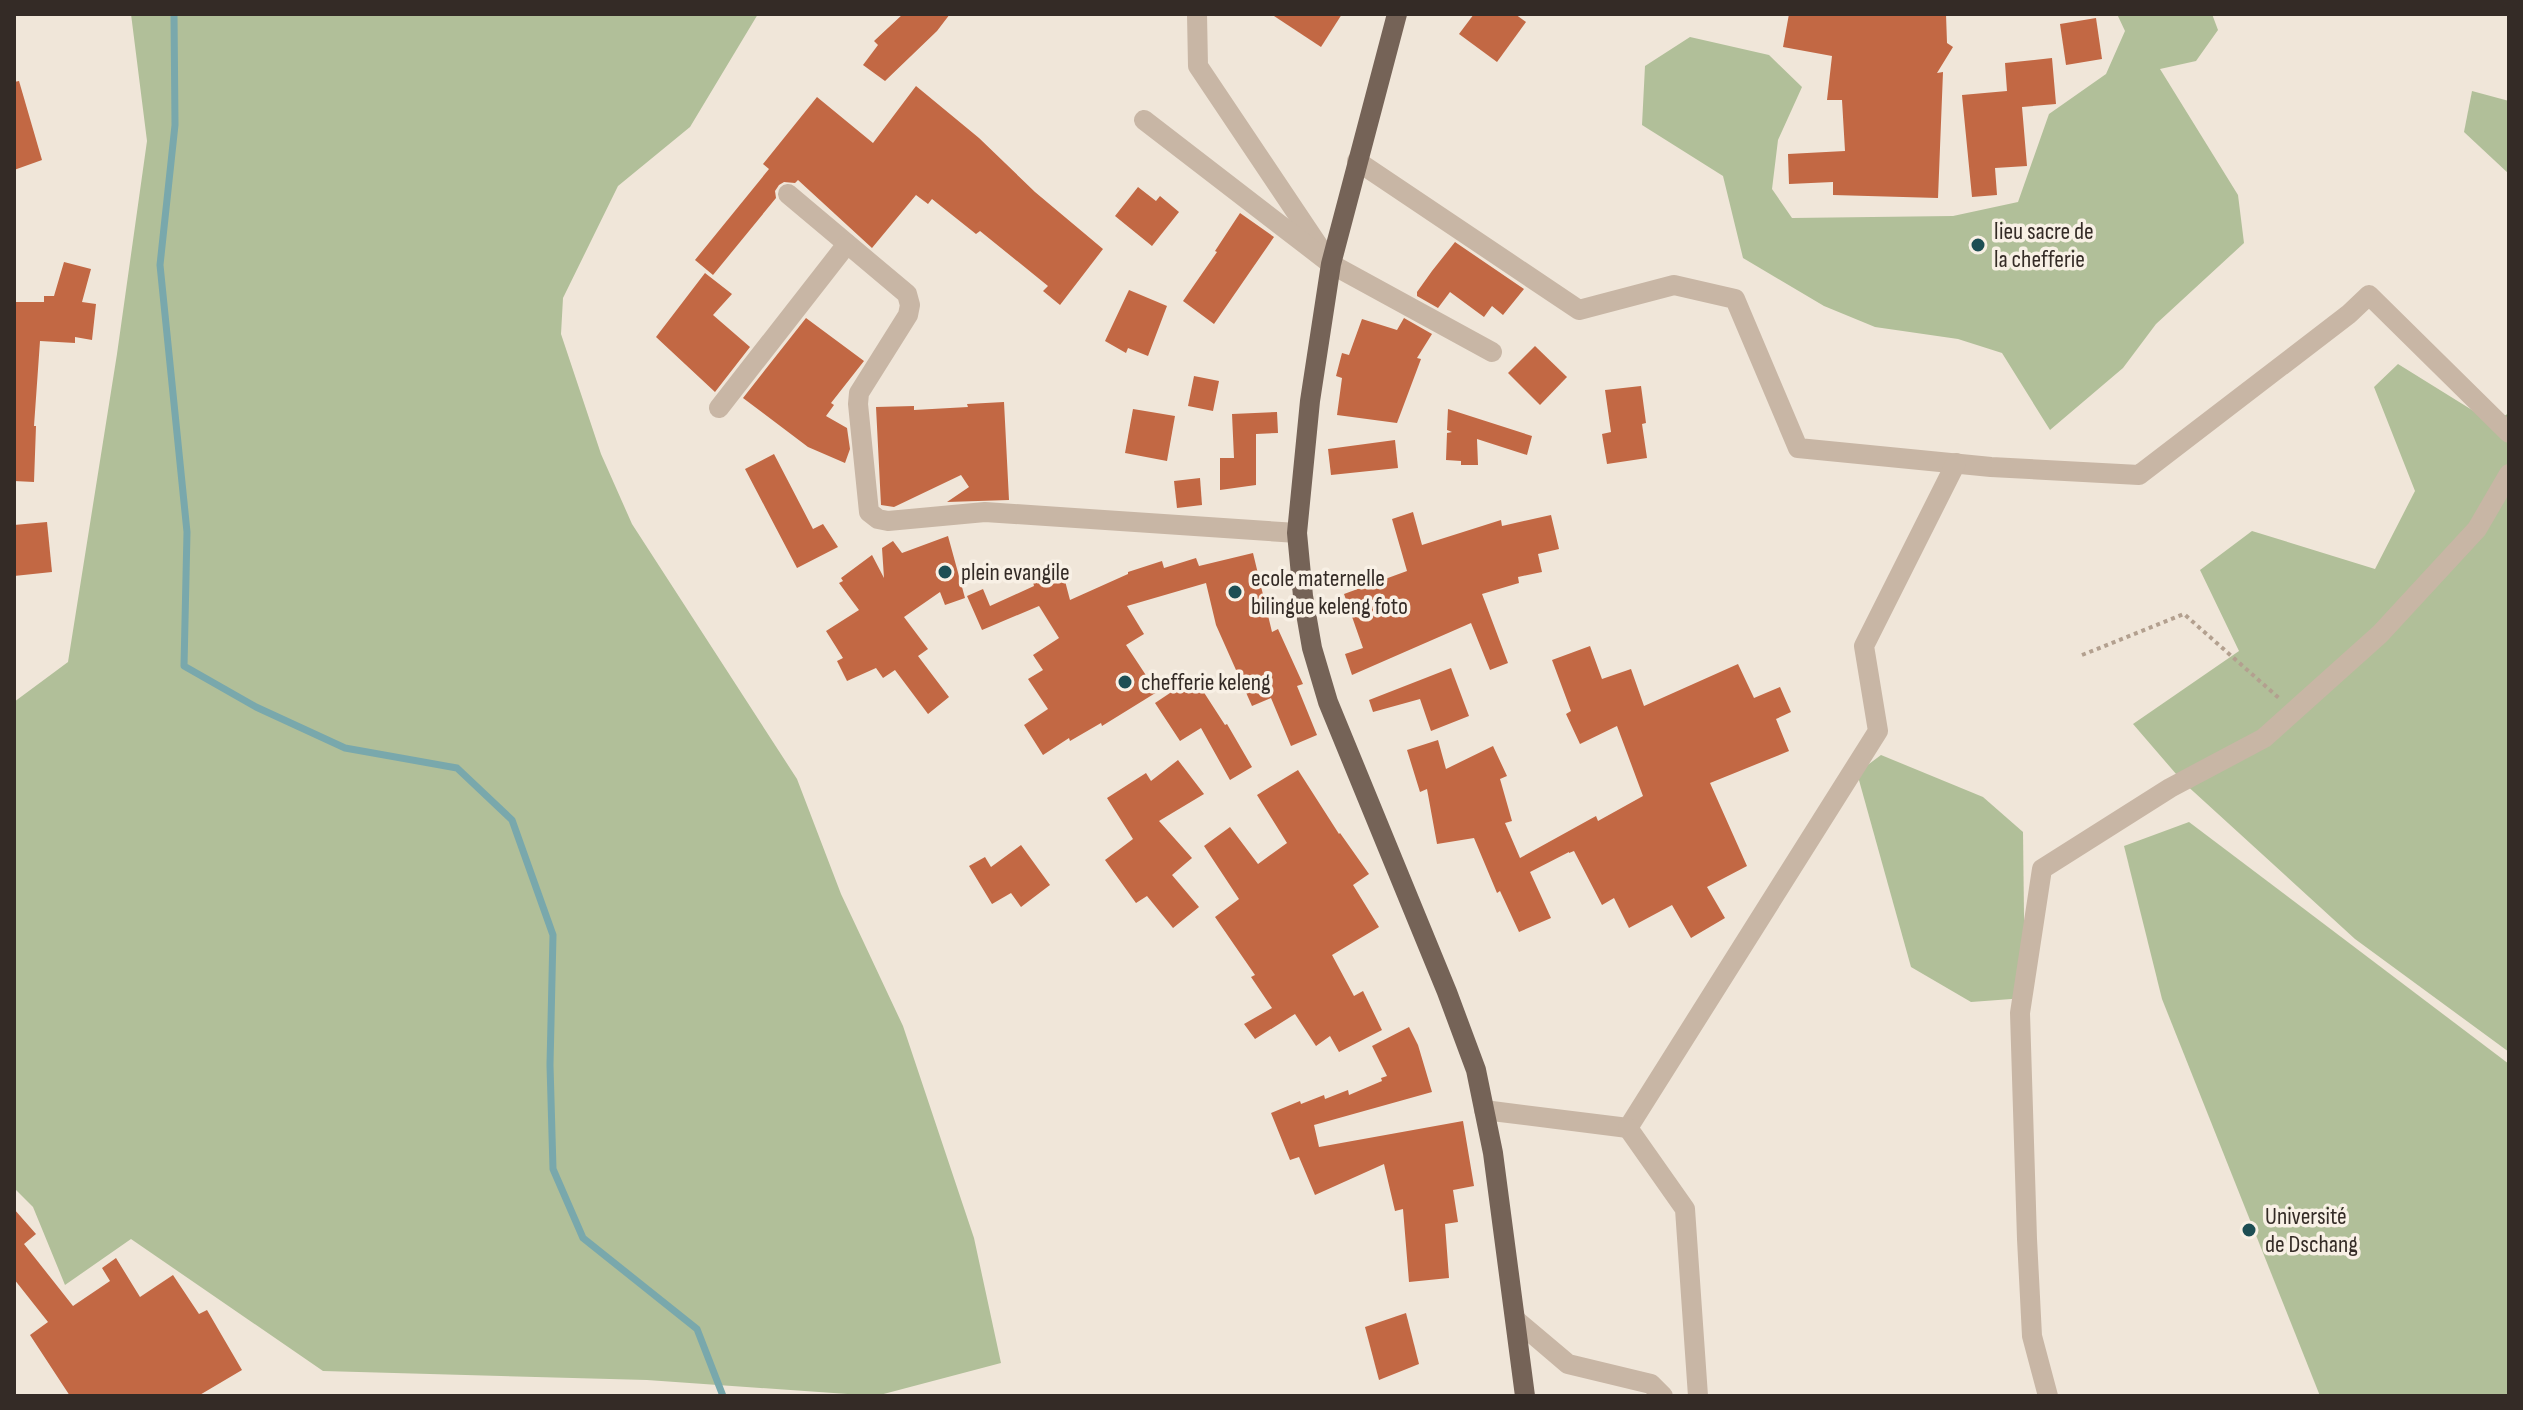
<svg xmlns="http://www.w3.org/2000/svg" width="2523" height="1410" font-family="'Sofia Sans Condensed',sans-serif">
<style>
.green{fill:#b1bf99}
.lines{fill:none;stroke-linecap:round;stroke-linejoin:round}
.stream{stroke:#79a8ac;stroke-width:7}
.building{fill:#c26844}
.path{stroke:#b3a08f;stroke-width:4;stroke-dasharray:4 4;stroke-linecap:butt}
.minor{stroke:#c8b6a5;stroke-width:20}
.major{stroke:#756357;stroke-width:20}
.poi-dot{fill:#1d4e54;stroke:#f8f0e5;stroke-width:3}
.labels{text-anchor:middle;stroke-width:7;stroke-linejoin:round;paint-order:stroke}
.poi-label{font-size:24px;fill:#342b26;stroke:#f8f0e5;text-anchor:start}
</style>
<rect width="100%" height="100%" fill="#f0e6d9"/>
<g class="green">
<polygon points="131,14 758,14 690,127 618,186 563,298 561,334 601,454 632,524 797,779 841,894 903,1026 974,1238 1001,1363 876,1396 647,1380 323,1371 131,1239 65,1285 33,1207 14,1188 14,702 68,662 117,354 147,141"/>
<polygon points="2117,14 2212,14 2218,30 2196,61 2160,69 2238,195 2244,243 2156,324 2123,368 2050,430 2002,353 1958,339 1875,327 1824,306 1743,258 1723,176 1642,125 1645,66 1690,37 1769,55 1802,87 1778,140 1772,189 1792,218 1953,216 2018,202 2049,114 2106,74 2125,31"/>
<polygon points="2472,91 2509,101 2509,174 2464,132"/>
<polygon points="2398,364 2493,423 2509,413 2509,1052 2355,939 2183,782 2133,724 2239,651 2200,570 2252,531 2375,569 2415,491 2374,387"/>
<polygon points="1881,755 1983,797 2023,832 2025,998 1971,1002 1911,967 1857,773"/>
<polygon points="2189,822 2509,1064 2509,1396 2320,1396 2162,999 2124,846"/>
</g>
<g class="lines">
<polyline class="stream" points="174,14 175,125 160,265 187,532 184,666 256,707 345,748 457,768 512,820 553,935 550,1065 553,1169 583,1238 697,1329 723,1396"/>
</g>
<g class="building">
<polygon points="903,14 950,14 937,31 885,81 863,65 878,45 874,41"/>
<polygon points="1271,14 1342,14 1321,47"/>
<polygon points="1474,14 1515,14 1526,22 1497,62 1459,34"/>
<polygon points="1789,14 1946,14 1947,43 1953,47 1937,73 1943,72 1938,198 1833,195 1833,182 1789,184 1788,154 1845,151 1842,100 1827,100 1832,56 1783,47"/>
<polygon points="2096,18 2102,59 2066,65 2060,24"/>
<polygon points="2052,58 2056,104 2022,107 2027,166 1995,168 1997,195 1972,197 1962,95 2007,91 2005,63"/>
<polygon points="19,81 42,160 14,170 14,82"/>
<polygon points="916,86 979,138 1035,192 1103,249 1060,305 1043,291 1048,286 980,231 976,234 932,199 928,204 916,195 872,248 798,180 795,183 784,182 779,185 775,191 776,198 713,275 695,260 769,169 763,164 817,97 873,143"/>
<polygon points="1138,187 1156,201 1160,196 1179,212 1152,246 1115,216"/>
<polygon points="1240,213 1274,237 1214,324 1183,301 1217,252 1215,251"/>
<polygon points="1455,242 1524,289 1503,315 1492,306 1484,317 1450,292 1438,308 1417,296 1417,292 1432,271"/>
<polygon points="64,262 91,269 82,302 96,304 92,340 75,337 75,343 40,341 34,426 36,426 34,482 14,481 14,302 44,302 44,296 54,296"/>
<polygon points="705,273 732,294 713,315 750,347 715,392 656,337"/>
<polygon points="1129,290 1167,306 1148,356 1128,348 1126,353 1105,341"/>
<polygon points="806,318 864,361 831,403 834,405 826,416 847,428 850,449 845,463 808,447 743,398"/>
<polygon points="1404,318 1432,334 1417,358 1421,359 1397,423 1337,415 1342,378 1336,376 1342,353 1349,355 1362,319 1397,330"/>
<polygon points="1535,346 1567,377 1540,405 1508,373"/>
<polygon points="1194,376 1219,381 1213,411 1188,406"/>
<polygon points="1641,386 1646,423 1642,424 1647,458 1607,464 1602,434 1611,432 1605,390"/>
<polygon points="1004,402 1009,500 947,502 969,487 961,475 894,507 881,505 876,407 914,406 914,410 968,407 967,404"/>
<polygon points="1133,409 1175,416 1167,461 1125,453"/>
<polygon points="1448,409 1532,436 1527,455 1477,439 1478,465 1461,465 1461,461 1446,460 1447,433 1452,432 1447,430"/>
<polygon points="1277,412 1278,433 1256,434 1256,485 1220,490 1220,458 1234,458 1232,414"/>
<polygon points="1395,440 1398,468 1331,475 1328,449"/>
<polygon points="774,454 813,529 823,524 838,547 797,568 745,469"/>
<polygon points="1200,478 1202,505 1177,508 1174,481"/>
<polygon points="1413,512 1422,545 1501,520 1502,526 1551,515 1559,549 1538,554 1542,572 1518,577 1519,583 1482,594 1508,663 1490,670 1471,623 1352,675 1345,654 1363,648 1344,594 1407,571 1392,519"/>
<polygon points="47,522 52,572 14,576 14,525"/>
<polygon points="948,536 965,598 945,605 940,592 904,617 928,649 918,656 949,697 928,714 895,670 883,678 876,668 847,681 837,661 843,658 826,631 859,610 839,583 843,581 841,578 872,555 884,578 882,548 893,541 902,553"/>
<polygon points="1253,553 1272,632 1278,629 1303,684 1297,686 1317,735 1291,746 1271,698 1252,706 1216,625 1206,583 1127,606 1144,634 1126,645 1157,692 1102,726 1101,723 1070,741 1069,738 1043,755 1024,725 1048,709 1028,679 1043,670 1033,655 1059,638 1039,606 982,630 967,596 983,589 990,606 1034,586 1030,570 1060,562 1070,600 1128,574 1128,572 1162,561 1164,568 1196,558 1199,566"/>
<polygon points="1590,646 1602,679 1631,669 1644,706 1738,664 1754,698 1780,687 1791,712 1776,719 1789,751 1710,783 1747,866 1707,887 1725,918 1691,938 1672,905 1629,928 1614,898 1602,905 1574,851 1569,853 1569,852 1530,872 1551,918 1519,932 1500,891 1497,893 1474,838 1437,844 1427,789 1420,792 1407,750 1438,740 1446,769 1493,746 1507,776 1500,779 1512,821 1505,823 1520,858 1596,816 1598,821 1643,796 1617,726 1580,744 1566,714 1571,711 1552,660"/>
<polygon points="1451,668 1469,716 1431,731 1420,699 1373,712 1369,700"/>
<polygon points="1194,677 1225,725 1227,724 1252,767 1230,780 1201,728 1180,741 1155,703"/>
<polygon points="1178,760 1204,794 1159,821 1192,858 1172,875 1199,907 1173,928 1147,896 1136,903 1105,860 1133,839 1107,798 1146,773 1151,781"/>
<polygon points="1298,770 1339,834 1340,833 1369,874 1353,885 1379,927 1332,955 1354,996 1363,991 1382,1030 1339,1052 1330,1036 1316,1046 1295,1014 1255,1039 1244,1024 1272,1008 1251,977 1255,975 1215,917 1239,899 1204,846 1230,827 1258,864 1287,843 1257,795"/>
<polygon points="1021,845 1050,885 1021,907 1011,893 992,904 969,866 985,857 991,867"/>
<polygon points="1409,1027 1418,1045 1432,1092 1314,1125 1319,1147 1463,1121 1474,1186 1453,1190 1458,1222 1445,1224 1449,1278 1409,1282 1403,1209 1395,1211 1384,1164 1315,1195 1299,1157 1290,1160 1271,1113 1300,1101 1301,1104 1324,1095 1325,1099 1348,1090 1349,1095 1382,1081 1381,1078 1387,1076 1372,1046"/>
<polygon points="14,1209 36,1234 24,1244 73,1306 110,1281 102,1268 116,1258 140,1297 173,1275 199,1314 207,1310 242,1370 198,1396 70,1396 30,1335 48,1322 14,1279"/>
<polygon points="1406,1313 1419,1364 1379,1380 1365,1327"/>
</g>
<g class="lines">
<polyline class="path" points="2082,655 2184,614 2280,699"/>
<g class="minor">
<polyline points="1197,14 1198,66 1320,248"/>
<polyline points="1144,120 1331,264 1492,352"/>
<polyline points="1357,161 1579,310 1674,285 1735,299 1798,448 1991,467 2139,475 2349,314 2369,295 2509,433"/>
<polyline points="788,194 907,294 910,305 908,315 859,393 858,404 869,512 878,519 888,521 985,512 1297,533"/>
<polyline points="719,408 847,244"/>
<polyline points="1484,1110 1628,1128 1878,731 1864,646 1956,463"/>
<polyline points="1628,1128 1685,1209 1698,1396"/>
<polyline points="1516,1320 1568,1364 1651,1384 1663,1396"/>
<polyline points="2048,1396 2032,1336 2027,1239 2020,1013 2042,869 2170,788 2264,738 2380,634 2477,529 2509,474"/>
</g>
<polyline class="major" points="1397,14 1331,264 1310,401 1297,533 1303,596 1312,648 1328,702 1447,992 1476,1070 1493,1153 1525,1396"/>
</g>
<g class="poi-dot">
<circle cx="1978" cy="245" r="8"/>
<circle cx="945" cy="572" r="8"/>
<circle cx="1235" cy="592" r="8"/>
<circle cx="1125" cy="682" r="8"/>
<circle cx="2249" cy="1230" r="8"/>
</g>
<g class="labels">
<g class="poi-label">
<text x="1994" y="239">lieu sacre de<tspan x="1994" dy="28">la chefferie</tspan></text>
<text x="961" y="580">plein evangile</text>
<text x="1251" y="586">ecole maternelle<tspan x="1251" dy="28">bilingue keleng foto</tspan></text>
<text x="1141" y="690">chefferie keleng</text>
<text x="2265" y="1224">Université<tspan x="2265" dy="28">de Dschang</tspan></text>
</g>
</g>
<rect width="2523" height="1410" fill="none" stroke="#342b26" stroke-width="32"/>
</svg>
